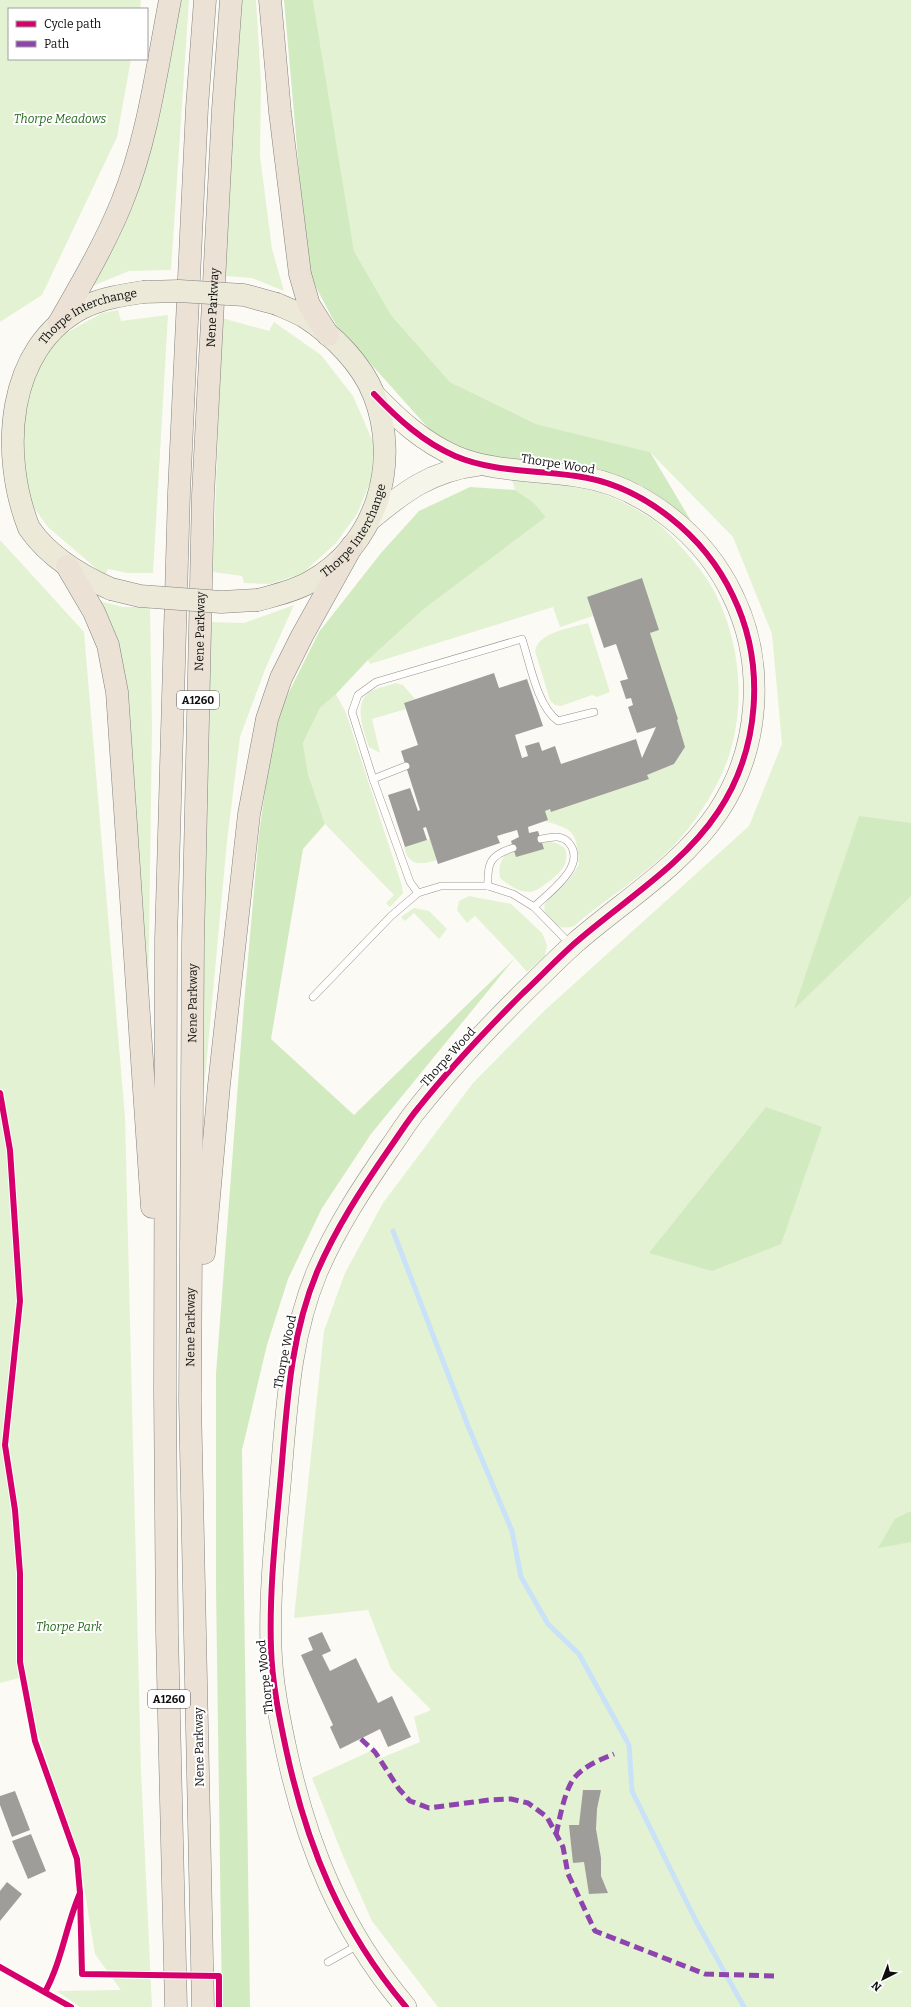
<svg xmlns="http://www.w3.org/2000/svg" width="911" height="2007" font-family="Bitter,serif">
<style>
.green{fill:#e3f2d3}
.forest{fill:#d2eac0}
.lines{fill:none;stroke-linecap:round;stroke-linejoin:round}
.stream{stroke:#c9e2f7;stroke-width:5}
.building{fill:#9f9d99}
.lane-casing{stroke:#959492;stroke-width:8}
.secondary-casing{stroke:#8c8b88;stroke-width:22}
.primary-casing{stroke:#82827f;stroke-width:23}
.highway-casing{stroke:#82827f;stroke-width:23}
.lane{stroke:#fffefd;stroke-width:7}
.secondary{stroke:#f5f5ea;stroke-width:21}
.primary{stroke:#ede9d9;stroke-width:22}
.highway{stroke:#ebe1d5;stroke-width:22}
.primary-bridge-casing{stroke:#82827f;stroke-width:23;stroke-linecap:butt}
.primary-bridge{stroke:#ede9d9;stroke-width:22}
.quiet{stroke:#8e44ad;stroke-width:5;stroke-dasharray:10 5;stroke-linecap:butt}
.cycleway-casing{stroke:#fff;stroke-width:8}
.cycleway{stroke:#d6006c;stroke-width:6}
.labels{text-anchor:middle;stroke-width:4;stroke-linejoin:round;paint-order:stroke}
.shield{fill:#fff;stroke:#565656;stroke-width:1}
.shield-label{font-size:11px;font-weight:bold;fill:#0e0e0e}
.park-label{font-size:12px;font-style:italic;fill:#26691c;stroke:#fff}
.street-label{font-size:12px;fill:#0e0e0e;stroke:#fff}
</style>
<rect width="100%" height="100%" fill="#fcfaf4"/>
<g class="green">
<polygon points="0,0 141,0 140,9 9,9 9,59 131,59 117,137 42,295 0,322"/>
<polygon points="175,0 189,0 171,270 129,271 90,287"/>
<polygon points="239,0 256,0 261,82 260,156 272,249 284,291 252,278 225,276"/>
<polygon points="313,0 911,0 911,2007 438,2007 372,1921 343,1856 312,1778 375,1749 381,1758 420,1742 414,1717 431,1710 391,1669 368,1610 294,1618 324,1331 345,1273 383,1203 473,1083 544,1011 749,826 782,744 772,634 733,537 650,452 536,424 450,382 391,315 354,251"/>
<polygon points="118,310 121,321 168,315 153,573 127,573 108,569 105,576 48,527 21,490 10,409 31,365 59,337 102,313"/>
<polygon points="222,318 269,331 274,322 321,355 353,396 374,444 371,480 357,514 336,543 303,573 270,584 244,583 242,576 213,572"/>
<path d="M512,479C537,481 563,482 587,488C607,494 630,505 649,517C662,525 674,539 684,550C695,562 705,575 713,589C744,646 748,722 719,780C706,806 687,834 665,854C637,880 603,901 574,926C564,929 558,928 551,921C533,902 556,894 567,882C572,877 575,870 579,864C576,832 576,830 544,821L548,820L545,811L550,809L551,812L649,779L647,775L674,764L685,747L677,720L678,719L650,633L659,630L642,579L587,597L593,616L560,627L553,607L370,664L368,660L424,609L546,517L533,502L515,490Z"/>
<polygon points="0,540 84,632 125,1117 141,1770 152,2007 80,2007 57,1991 121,1990 95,1954 79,1856 19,1678 0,1683"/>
<polygon points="91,599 123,607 150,607 152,728 148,1014 129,792"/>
<polygon points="294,605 266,667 240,737 227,841 201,1121 205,674 212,622 244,623"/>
<path d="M588,623L610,692L597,697L592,695L561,706L555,705L550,700L535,651C539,632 571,628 588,623Z"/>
<path d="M396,683L403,685L415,699L404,703L406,709L372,719L380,753L369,747C364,731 352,702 371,691C379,687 388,686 396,683Z"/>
<polygon points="336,694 346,713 402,886 403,893 390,907 386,903 394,895 325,824 308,774 303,743 320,708"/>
<path d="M430,839L437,860C421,865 409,867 404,847Z"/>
<path d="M543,841L556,843L565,848C567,854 567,860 564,866C560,874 539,891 530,892C518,892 508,885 500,878C495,849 521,848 543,841Z"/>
<polygon points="469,896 511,904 542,933 547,945 545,956 527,972 515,958 475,916 467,923 457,910 459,901"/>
<polygon points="414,908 429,911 447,929 439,939 414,913 405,921 401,917"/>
</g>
<g class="forest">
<polygon points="284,0 313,0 354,251 391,315 450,382 536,424 650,452 694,526 641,485 570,469 460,452 430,430 336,325 308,272"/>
<polygon points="470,487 515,490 533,502 546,517 424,609 368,660 336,694 320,708 303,743 308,774 325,824 303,849 271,1039 354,1115 515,958 371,1134 322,1208 288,1279 267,1345 242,1450 250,2007 222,2007 216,1586 216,1374 244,1004 259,834 272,742 284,702 319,632 381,553 419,511"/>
<polygon points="859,816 911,823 911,896 794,1009"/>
<polygon points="766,1107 822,1127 781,1244 712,1271 649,1253"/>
<polygon points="911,1511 911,1542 878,1548 895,1519"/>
</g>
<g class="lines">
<polyline class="stream" points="393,1231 468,1426 512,1531 521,1577 548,1624 579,1654 629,1745 632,1791 696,1921 744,2007"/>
</g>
<g class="building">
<polygon points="642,578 659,630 650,633 678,719 677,720 685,747 674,764 647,775 649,779 551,812 550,809 545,811 548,820 528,827 529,833 538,831 544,849 516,857 511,841 519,837 517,830 497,836 500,843 438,864 426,827 423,828 427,840 405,847 388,795 410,788 418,811 420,810 401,751 418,745 404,703 494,673 499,688 527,679 543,726 515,735 522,758 528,756 525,746 539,742 542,751 555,746 561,764 636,739 642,758 656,727 637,733 628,707 633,705 631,698 626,699 620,681 628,679 616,644 604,648 587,597"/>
<polygon points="322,1632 331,1651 322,1655 330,1671 356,1658 378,1703 392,1696 411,1737 388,1747 380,1729 340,1749 330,1727 333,1725 301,1655 313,1650 308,1638"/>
<polygon points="583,1790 601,1790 597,1809 596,1829 601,1858 601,1876 608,1893 589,1894 584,1862 573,1863 569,1825 579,1825"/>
<polygon points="15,1791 30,1830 12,1837 0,1805 0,1796"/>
<polygon points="31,1834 46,1871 28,1879 12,1841"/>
<polygon points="7,1882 22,1894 0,1921 0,1891"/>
</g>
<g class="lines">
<defs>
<g id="lane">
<polyline points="373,779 406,766"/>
<path d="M488,886C487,863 490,855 513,848"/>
<path d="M418,893L410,882L373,779L352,712L358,695L376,682L522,639C530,663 537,706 558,721L594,712"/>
<path d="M534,907C548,893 588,866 569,843C562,834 551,837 541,839"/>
<polyline points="313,997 391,916 418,893 441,886 488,886 513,894 534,907 570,944"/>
<polyline points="328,1962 360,1944"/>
</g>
<g id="secondary">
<path d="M374,394C398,419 423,442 455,456C492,472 537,470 576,476C643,485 705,536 733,596C766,664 760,749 718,812C682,866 623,901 575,943C557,959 540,977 523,993C487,1029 451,1067 419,1107C408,1120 399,1135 389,1149C362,1188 336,1228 317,1272C290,1337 287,1405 281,1474C276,1531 269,1590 271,1648C272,1682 279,1716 286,1749C307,1847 341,1930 406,2007"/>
<path d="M369,521C405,491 431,471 479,465"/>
</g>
<g id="primary">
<path id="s1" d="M111,589C79,575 49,557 29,528C0,455 5,347 84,307C103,298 123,295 143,292"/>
<path id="s2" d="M258,600C276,595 294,591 310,582C376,546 401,464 374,395C362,364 333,335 305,317C296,312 286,308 277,304"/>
</g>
<g id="highway">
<polyline points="270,0 280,112 300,274 309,305 328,335"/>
<path d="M59,323C82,283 105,244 122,202C148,138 157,67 170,0"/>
<polyline points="67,566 94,612 108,645 117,692 152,1207"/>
<polyline points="204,1253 219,1085 249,814 267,719 281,678 302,636 352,546"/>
<polyline points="176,2007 167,1632 165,1392 166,939 179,492 197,107 205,0"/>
<path id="s3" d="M203,2007L190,1401L193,942L203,495L223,109L231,0"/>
</g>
</defs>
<use href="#lane" class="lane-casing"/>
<use href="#secondary" class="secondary-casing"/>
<use href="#primary" class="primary-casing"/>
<use href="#highway" class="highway-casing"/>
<use href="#lane" class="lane"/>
<use href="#secondary" class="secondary"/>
<use href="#primary" class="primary"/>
<use href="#highway" class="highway"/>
<defs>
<g id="primary-bridge">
<polyline points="143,292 179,291 244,295 277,304"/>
<polyline points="111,589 140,596 221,602 258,600"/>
</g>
</defs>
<use href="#primary-bridge" class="primary-bridge-casing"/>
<use href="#primary-bridge" class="primary-bridge"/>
<g class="quiet">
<polyline points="361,1739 375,1752 399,1789 410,1801 429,1808 489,1800 511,1799 528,1803 547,1817 563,1847 568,1874 595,1931 705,1974 777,1976"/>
<path d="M556,1834C560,1818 563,1798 571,1783C579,1768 599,1760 614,1754"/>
</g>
<defs>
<g id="cycleway">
<path d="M374,394C398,419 423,442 455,456C492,472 537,470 576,476C643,485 705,536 733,596C766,664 760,749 718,812C682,866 623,901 575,943C557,959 540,977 523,993C487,1029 451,1067 419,1107C408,1120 399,1135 389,1149C362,1188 336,1228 317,1272C290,1337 287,1405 281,1474C276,1531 269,1590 271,1648C272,1682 279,1716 286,1749C307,1847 341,1930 406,2007"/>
<polyline points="0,1093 10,1150 20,1301 5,1445 15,1510 20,1573 20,1662 35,1741 77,1859 80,1893"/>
<polyline points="0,1967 71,2007"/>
<path d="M45,1992C62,1961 66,1925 80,1893L82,1974L219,1976V2007"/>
</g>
</defs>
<use href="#cycleway" class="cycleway-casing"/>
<use href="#cycleway" class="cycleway"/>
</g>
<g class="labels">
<g class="shield">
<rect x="177" y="691" width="42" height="18" rx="3"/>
<rect x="148" y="1690" width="42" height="18" rx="3"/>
</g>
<g class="shield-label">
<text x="198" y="704">A1260</text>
<text x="169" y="1703">A1260</text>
</g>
<g class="park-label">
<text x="60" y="123">Thorpe Meadows</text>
<text x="69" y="1631">Thorpe Park</text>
</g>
<g class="street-label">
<text dy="4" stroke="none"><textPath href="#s3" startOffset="1700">Nene Parkway</textPath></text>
<text dy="4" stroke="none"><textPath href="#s1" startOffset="352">Thorpe Interchange</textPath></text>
<text transform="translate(558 464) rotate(9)" y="4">Thorpe Wood</text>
<text dy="4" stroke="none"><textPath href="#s2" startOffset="125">Thorpe Interchange</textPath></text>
<text dy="4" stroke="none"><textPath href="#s3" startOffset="1376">Nene Parkway</textPath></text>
<text dy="4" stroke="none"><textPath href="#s3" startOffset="1004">Nene Parkway</textPath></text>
<text transform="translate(448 1057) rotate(-48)" y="4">Thorpe Wood</text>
<text dy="4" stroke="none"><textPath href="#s3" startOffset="680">Nene Parkway</textPath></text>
<text transform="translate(285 1352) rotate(-79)" y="4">Thorpe Wood</text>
<text transform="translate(265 1677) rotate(-96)" y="4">Thorpe Wood</text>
<text transform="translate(199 1747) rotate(-91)" y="4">Nene Parkway</text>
</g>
</g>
<rect x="8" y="8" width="140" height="52" fill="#ffffff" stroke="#9f9f9f"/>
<rect x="16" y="21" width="20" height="6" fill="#d6006c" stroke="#9f9f9f"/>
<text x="44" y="28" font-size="12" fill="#0e0e0e">Cycle path</text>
<rect x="16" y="41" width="20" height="6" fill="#8e44ad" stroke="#9f9f9f"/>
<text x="44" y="48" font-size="12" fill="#0e0e0e">Path</text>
<g transform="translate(883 1979) rotate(222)" stroke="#ffffff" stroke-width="3" paint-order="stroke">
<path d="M0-3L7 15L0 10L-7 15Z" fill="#0e0e0e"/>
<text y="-6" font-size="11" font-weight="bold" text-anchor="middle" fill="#0e0e0e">N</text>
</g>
</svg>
